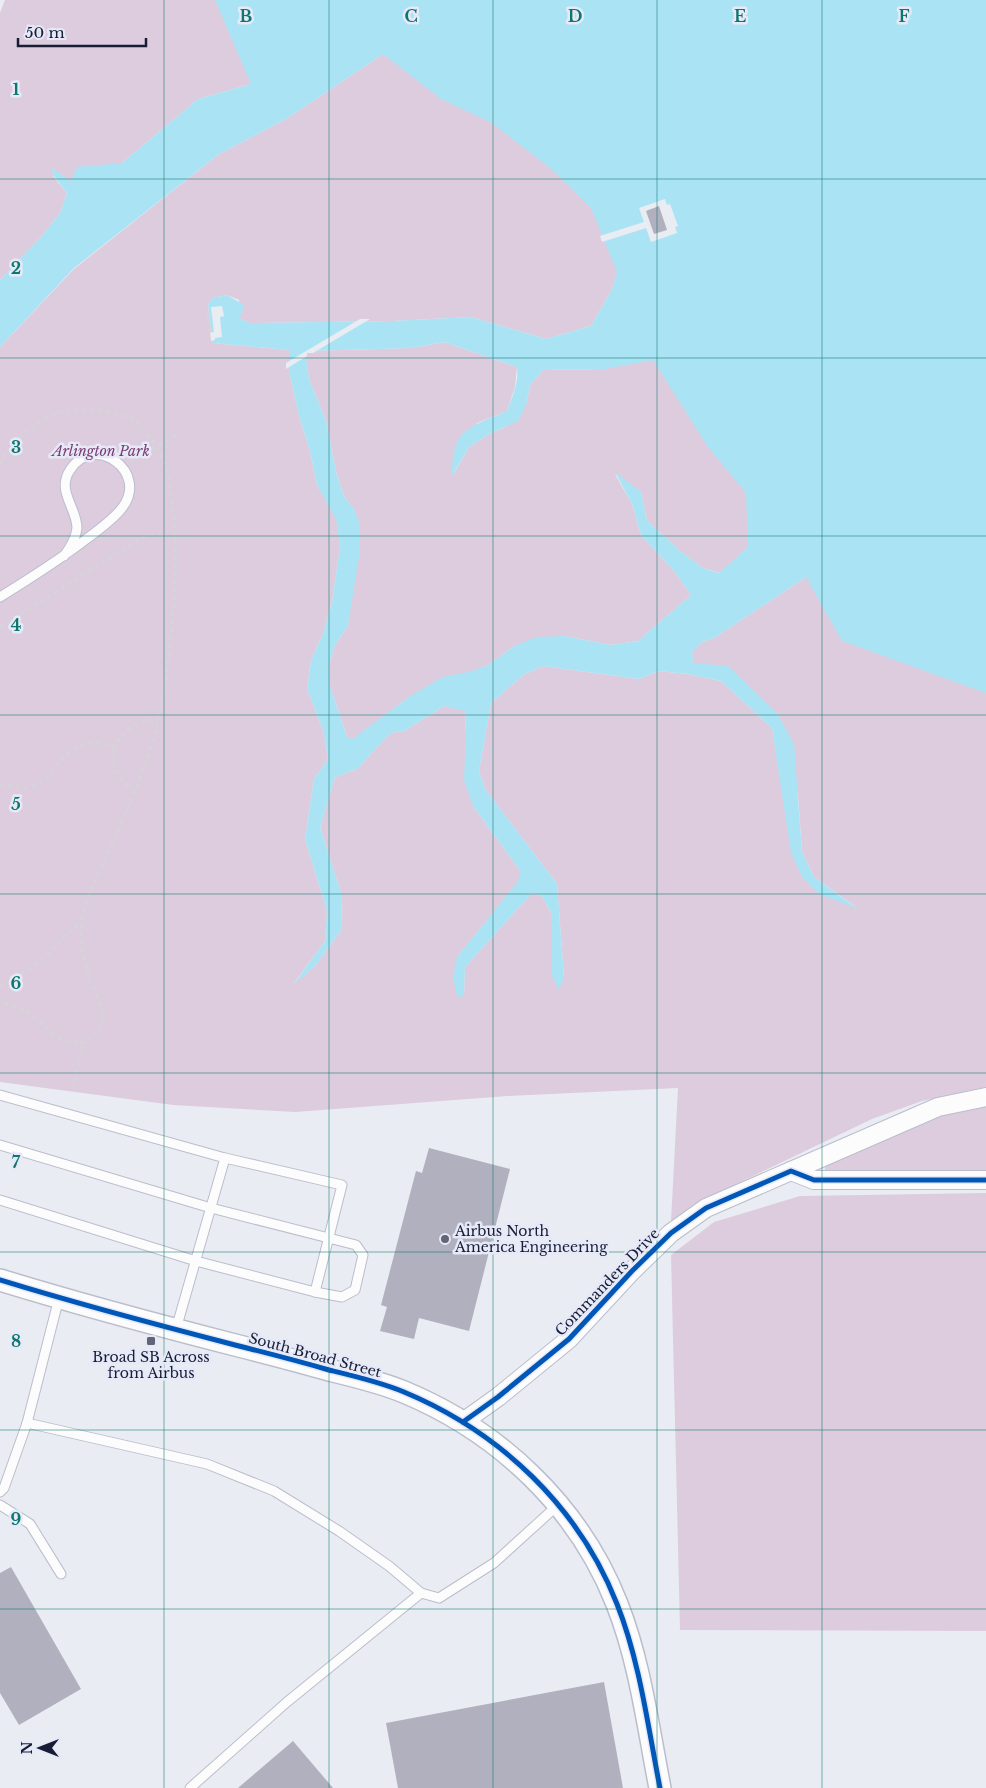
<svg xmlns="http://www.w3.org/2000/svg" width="986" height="1788" font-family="'Libre Baskerville',serif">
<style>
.green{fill:#ddccde}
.water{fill:#aae4f4;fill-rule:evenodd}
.pier{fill:#eaecf3}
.building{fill:#b1b0be}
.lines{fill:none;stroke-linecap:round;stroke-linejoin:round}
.service-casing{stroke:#babecc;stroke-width:11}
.minor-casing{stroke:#babecc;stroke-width:20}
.tertiary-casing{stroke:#babecc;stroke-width:24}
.path{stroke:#d5d5d9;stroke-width:3;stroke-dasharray:4 4;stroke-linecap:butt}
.service{stroke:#fcfcfd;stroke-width:9}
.minor{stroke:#fcfcfd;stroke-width:18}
.tertiary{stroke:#fcfcfd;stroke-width:21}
.cycleway-casing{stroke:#e6e9f7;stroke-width:8}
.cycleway{stroke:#0057b8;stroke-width:5}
.grid{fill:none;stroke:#0f766e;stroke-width:1;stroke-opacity:0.55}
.poi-dot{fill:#626578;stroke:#e6e9f7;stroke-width:2}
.labels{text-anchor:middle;stroke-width:5;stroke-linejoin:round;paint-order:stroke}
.park-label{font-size:14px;font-style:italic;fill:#7b3b71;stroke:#e6e9f7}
.poi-label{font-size:14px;fill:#181d35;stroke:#e6e9f7;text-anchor:start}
.street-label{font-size:14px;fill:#181d35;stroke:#e6e9f7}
.grid-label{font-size:16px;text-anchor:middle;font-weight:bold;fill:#0f766e;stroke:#e6e9f7;stroke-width:5;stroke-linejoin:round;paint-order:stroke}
</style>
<rect width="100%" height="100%" fill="#eaecf3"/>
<g class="green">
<polygon points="5,0 361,0 251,84 198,99 122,163 71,182 53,169 53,176 67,193 60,213 41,237 0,280 0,13"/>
<polygon points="835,0 748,547 720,573 703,568 679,550 647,521 641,492 615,474 632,504 641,535 675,572 691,595 638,641 611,645 565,636 514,646 488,665 409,697 352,740 347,737 330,686 330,662 335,645 348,626 355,511 344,496 337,476 326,421 309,379 305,351 411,348 444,342 517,367 515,387 507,411 477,423 453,475 469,447 487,435 507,426 526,405 530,385 543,370 605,369 617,273 612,289 591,326 546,339 471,317 392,321 250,323 240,319 239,300 227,295 212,298 208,305 213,343 289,350 289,371 299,416 310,451 317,485 337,519 340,547 332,602 323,634 311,660 307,689 323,730 328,759 314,779 305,839 327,911 325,941 294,983 315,966 342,929 341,893 320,827 335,777 357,769 390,733 404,731 444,706 465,710 466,735 473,806 519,869 519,881 457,957 464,995 465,967 532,893 542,896 551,913 551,974 564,977 557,884 485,789 479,771 491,703 523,675 543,666 639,679 658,671 688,674 721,681 772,728 783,794 802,877 856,907 814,877 802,852 798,795 777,713 693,663 692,652 702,642 714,638 806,577 986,467 986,1087 922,1101 872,1119 705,1199 671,1221 678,1088 508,1096 295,1112 173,1105 0,1082 0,347 74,269 219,154 286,119 383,54"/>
<polygon points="986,1104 986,1173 825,1173 825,1166 842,1157 939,1115"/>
<polygon points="986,1193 986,1631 680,1630 671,1255 714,1222 800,1196"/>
</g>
<path class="water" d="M215,0H986V693L842,641L806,577L714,638L702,642L692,653L694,663L728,666L777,713L794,744L802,852L814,877L858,909L819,894L802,877L791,853L772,728L721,681L688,674L658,671L639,679L543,666L523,675L491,703L479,771L485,789L557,884L564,977L559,990L551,974V913L542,896L532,893L465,967L464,995L458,998L453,978L457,957L519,880V869L473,806L464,780L466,735L465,711L444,706L404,731L390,733L357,769L335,777L320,827L341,893L342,929L315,966L293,985L325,941L327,911L305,839L314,779L328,759L323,730L307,689L311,660L323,634L332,602L340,547L336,519L317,485L310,451L299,416L289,371V350L213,343L208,305L212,298L227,295L244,305L240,319L250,323L392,321L471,317L546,339L591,326L612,289L617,272L591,208L550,168L492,123L441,99L383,54L286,119L219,154L74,268L0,347V280L41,237L60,213L67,193L53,175L52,168L71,181L77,167L122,163L198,99L251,84ZM444,342L517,367C519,383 512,397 507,411C467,428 452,429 452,476L469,447L487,435L518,421L526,405L530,385L543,370L605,369L653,360L708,447L746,493L748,547L719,573L703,568L679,550L647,521L641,492L615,472L632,504L641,535L675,572L691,595L638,641L611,645L565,636L537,637L514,646L488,665L469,672L442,677L409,697L352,739L347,737L330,686V662L335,645L348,626L360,550L359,522L355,511L344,496L337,476L326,421L309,379L305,351L411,348Z"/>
<g class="pier">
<polygon points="665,199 667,205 670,204 678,226 675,227 677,233 651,242 646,228 602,242 600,236 644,222 639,208"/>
<polygon points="222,306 224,316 220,317 222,337 215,338 215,340 211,341 210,332 214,332 211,307"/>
<polygon points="360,319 370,319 313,353 307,353 307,356 286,369 286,363"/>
</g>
<g class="building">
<polygon points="659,206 667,230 654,234 646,211"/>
<polygon points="429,1148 510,1169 469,1331 419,1318 414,1339 380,1331 387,1307 381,1305 416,1171 422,1173"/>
<polygon points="11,1567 81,1689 19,1725 0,1693 0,1573"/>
<polygon points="604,1682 623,1788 398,1788 386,1723"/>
<polygon points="293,1741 333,1788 238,1788"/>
</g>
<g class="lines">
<defs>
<g id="service">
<path d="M0,597C29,579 58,561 85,540C98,530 112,521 122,508C150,472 94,432 70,470C56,491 77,508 77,528C76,539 70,548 64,556"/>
<polyline points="0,1095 225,1158"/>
<polyline points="0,1145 211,1208 356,1245 363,1255 355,1290 342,1297 315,1292"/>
<polyline points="0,1200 196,1261 315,1292 342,1185 225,1158 176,1329"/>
<polyline points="27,1423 207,1464 274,1491 339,1531 389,1566 421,1593 439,1598 494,1563 559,1504"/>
<polyline points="0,1492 4,1488 27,1423 59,1298"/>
<polyline points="0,1505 30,1524 61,1574"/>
<polyline points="190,1788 287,1702 421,1593"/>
</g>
<g id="minor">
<polyline points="791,1171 938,1107 986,1097"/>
<polyline points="463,1422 498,1397 569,1339 632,1271 671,1233 706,1208 791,1171 814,1180 986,1180"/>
</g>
<path id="tertiary" d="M0,1280C78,1304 157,1325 235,1345C267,1353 298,1361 329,1370C354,1376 380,1382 404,1392C500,1432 579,1507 617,1604C640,1662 648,1727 660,1788"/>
</defs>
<use href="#service" class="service-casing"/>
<use href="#minor" class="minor-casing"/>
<use href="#tertiary" class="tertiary-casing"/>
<g class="path">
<polyline points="207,313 211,336"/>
<polyline points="131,461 180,433"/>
<path d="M0,464C14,436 43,413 75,410C91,409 124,412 137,422C147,431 161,451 165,464C170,477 170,491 172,504C179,558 175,606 168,660C165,685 162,711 154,736C142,776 126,813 109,851C100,871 90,890 84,910C77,933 83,961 91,982C95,993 102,1005 102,1017C102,1027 94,1039 84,1042C60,1049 43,1021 25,1011C17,1007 8,1004 0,1001"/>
<polyline points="0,627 142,538 151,534 176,538"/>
<path d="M114,747C112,769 118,779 135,791"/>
<path d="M0,784C13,787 29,790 41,782C48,778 52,771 57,765C75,744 87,739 114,747C124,730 137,719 158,721"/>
<path d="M0,986C15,978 31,970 44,958C57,946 65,931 81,924"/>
<polyline points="72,1089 84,1042"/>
</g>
<use href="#service" class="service"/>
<use href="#minor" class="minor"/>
<use href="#tertiary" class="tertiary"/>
<defs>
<g id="cycleway">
<path d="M0,1280C78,1304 157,1325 235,1345C267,1353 298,1361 329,1370C354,1376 380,1382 404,1392C500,1432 579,1507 617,1604C640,1662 648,1727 660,1788"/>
<polyline points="463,1422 498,1397 569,1339 632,1271 671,1233 706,1208 791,1171 814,1180 986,1180"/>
</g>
</defs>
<use href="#cycleway" class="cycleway-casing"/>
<use href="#cycleway" class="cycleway"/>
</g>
<path class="grid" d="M164,0V1788M329,0V1788M493,0V1788M657,0V1788M822,0V1788M0,179H986M0,358H986M0,536H986M0,715H986M0,894H986M0,1073H986M0,1252H986M0,1430H986M0,1609H986"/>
<g class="poi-dot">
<circle cx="445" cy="1239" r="5"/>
<rect x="146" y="1336" width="10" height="10" rx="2.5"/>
</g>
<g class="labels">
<g class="park-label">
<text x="101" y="456">Arlington Park</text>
</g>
<g class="poi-label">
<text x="455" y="1236">Airbus North<tspan x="455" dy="16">America Engineering</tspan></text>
<text x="151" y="1362" text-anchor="middle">Broad SB Across<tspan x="151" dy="16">from Airbus</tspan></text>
</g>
<g class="street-label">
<text transform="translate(607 1282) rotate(-46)" y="5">Commanders Drive</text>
<text transform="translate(315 1355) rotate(15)" y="5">South Broad Street</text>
</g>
</g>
<g class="grid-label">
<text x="246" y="22">B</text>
<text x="411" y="22">C</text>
<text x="575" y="22">D</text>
<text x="740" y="22">E</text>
<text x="904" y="22">F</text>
<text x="16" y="95">1</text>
<text x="16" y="274">2</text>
<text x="16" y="453">3</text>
<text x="16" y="631">4</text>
<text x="16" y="810">5</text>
<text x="16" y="989">6</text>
<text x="16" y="1168">7</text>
<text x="16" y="1347">8</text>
<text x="16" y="1525">9</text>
</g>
<g transform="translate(40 1748) rotate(270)" stroke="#e6e9f7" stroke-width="4" paint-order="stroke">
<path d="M0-4L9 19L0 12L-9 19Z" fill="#181d35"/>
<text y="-8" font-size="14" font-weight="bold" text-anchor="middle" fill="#181d35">N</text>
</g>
<path d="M18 38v8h128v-8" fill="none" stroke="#181d35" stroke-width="2.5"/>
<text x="25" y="38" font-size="15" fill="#181d35" stroke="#e6e9f7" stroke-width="4" paint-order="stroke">50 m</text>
</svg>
